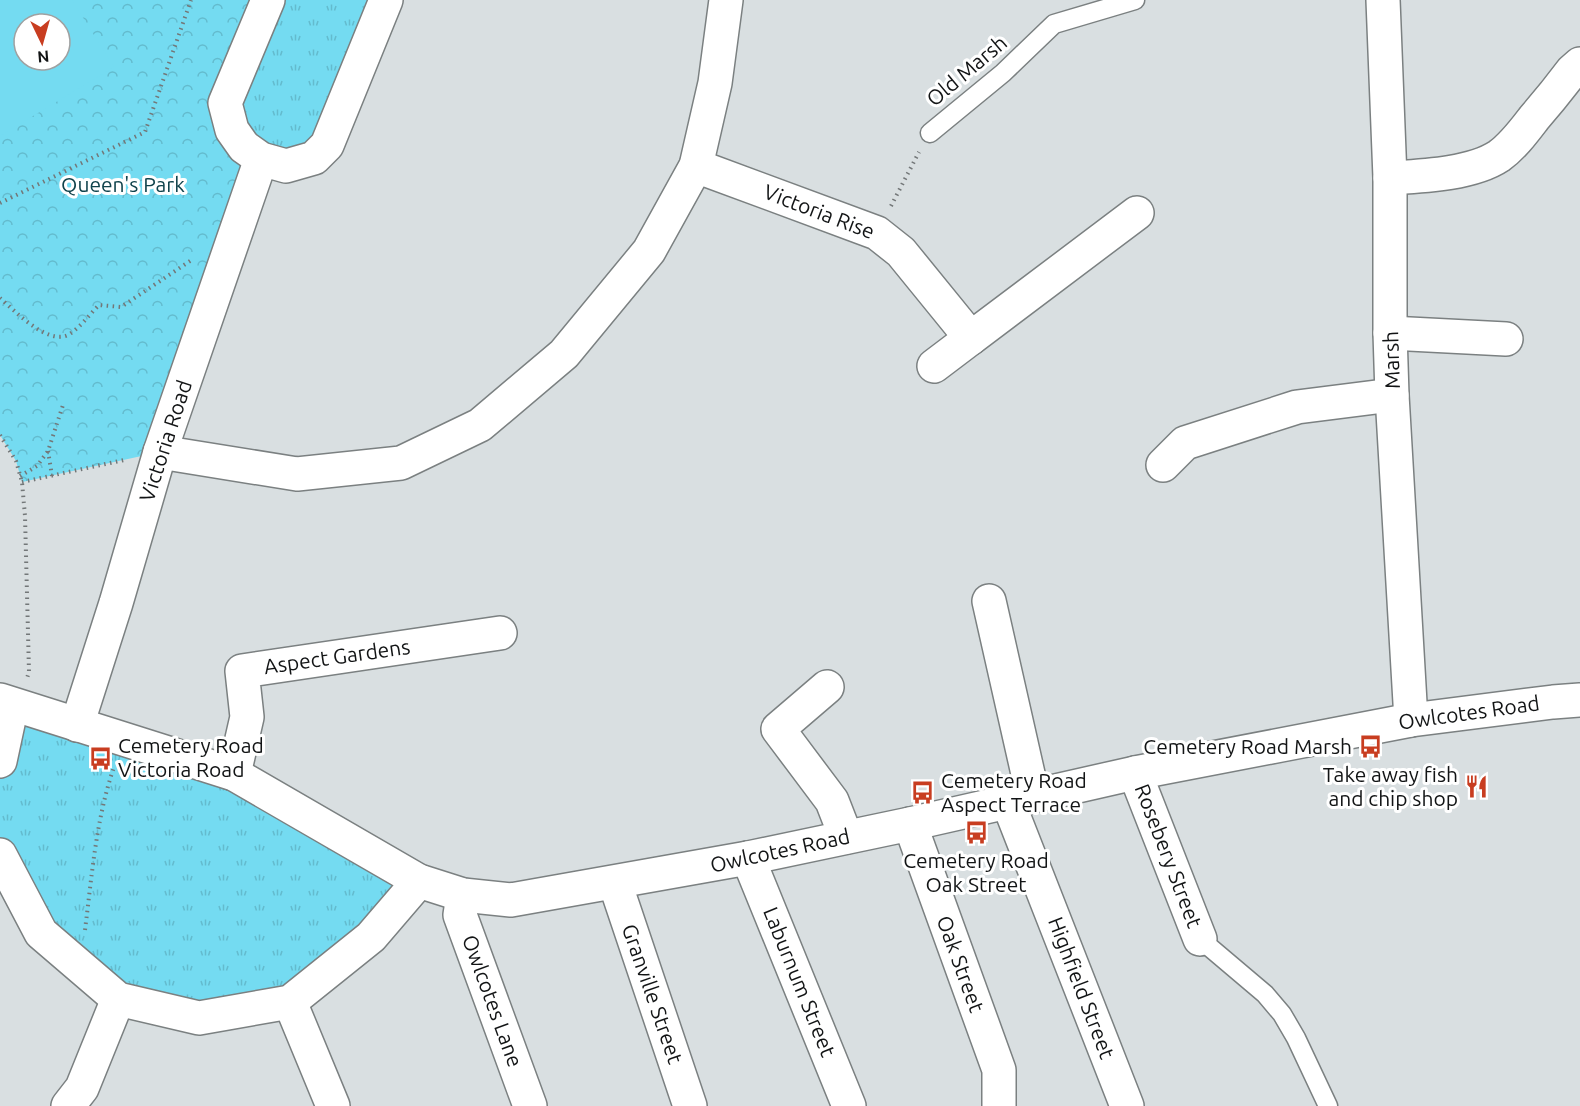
<svg xmlns="http://www.w3.org/2000/svg" width="1580" height="1106" font-family="Ubuntu,sans-serif">
<style>
.grass{fill:url(#grass-tufts)}
.park{fill:url(#park-crowns);fill-rule:evenodd}
.pitch{fill:#74dbf1;fill-rule:evenodd}
.lines{fill:none;stroke-linecap:round;stroke-linejoin:round}
.service-casing{stroke:#7b8081;stroke-width:21}
.minor-casing{stroke:#7b8081;stroke-width:36}
.path{stroke:#737778;stroke-width:4;stroke-dasharray:1.5 4.5;stroke-linecap:butt}
.service{stroke:#fff;stroke-width:18}
.minor{stroke:#fff;stroke-width:33}
.labels{text-anchor:middle;stroke-width:6;stroke-linejoin:round;paint-order:stroke}
.street-label{font-size:21px;fill:#121415;stroke:#fff}
.park-label{font-size:21px;fill:#10434c;stroke:#fff}
.poi-label{font-size:21px;fill:#121415;stroke:#fff;text-anchor:start}
</style>
<defs>
<pattern id="grass-tufts" width="24" height="20" patternUnits="userSpaceOnUse" patternTransform="scale(1.5)"><rect width="24" height="20" fill="#74dbf1"/><path d="M3 7l-1-3M5 7V3M7 7l1-3M15 17l-1-3M17 17v-4M19 17l1-3" fill="none" stroke="#63bbce"/></pattern>
<pattern id="park-crowns" width="20" height="18" patternUnits="userSpaceOnUse" patternTransform="scale(1.5)"><rect width="20" height="18" fill="#74dbf1"/><path d="M2 6a3 3 0 1 1 6 0M12 15a3 3 0 1 1 6 0" fill="none" stroke="#63bbce"/></pattern>
</defs>
<rect width="100%" height="100%" fill="#d9dfe1"/>
<g class="grass">
<polygon points="268,0 386,0 327,145 286,166 232,130"/>
<polygon points="12,705 123,739 419,881 290,1002 199,1018 118,999 41,933 0,855 0,761"/>
</g>
<path class="park" d="M0,0H268L225,103L261,159L160,452L22,482L16,461L0,435ZM24,24H60V60H24Z"/>
<path class="pitch" d="M0,0H72L114,67L0,136ZM24,24H60V60H24Z"/>
<g class="lines">
<defs>
<g id="service">
<polyline points="930,133 1003,73 1054,24 1135,0"/>
<polyline points="1200,939 1265,994 1282,1014 1296,1038 1328,1106"/>
</g>
<g id="minor">
<polyline points="268,0 225,103 232,130 244,147 261,159 286,166 314,158 327,145 386,0"/>
<polyline points="1383,0 1390,178 1390,333 1392,395 1411,720"/>
<polyline points="696,166 877,233 901,252 971,338 1137,213"/>
<path d="M1390,178C1422,176 1472,174 1499,156C1513,146 1524,131 1534,118C1547,103 1560,87 1572,71L1580,64"/>
<polyline points="1390,333 1506,339"/>
<polyline points="934,366 971,338"/>
<polyline points="160,452 297,474 401,463 480,425 564,354 649,251 696,166 715,83 726,0"/>
<polyline points="1163,465 1185,443 1297,407 1392,395"/>
<polyline points="989,601 1033,796"/>
<polyline points="827,687 778,729 832,801 846,837"/>
<polyline points="0,700 234,774 419,881 463,895 511,900 748,858 910,824 1135,773 1411,720 1553,702 1580,700"/>
<polyline points="77,725 116,603 160,452 261,159"/>
<polyline points="0,761 12,705"/>
<polyline points="1135,773 1200,939"/>
<polyline points="234,774 247,717 242,671 500,633"/>
<polyline points="1008,802 1127,1106"/>
<polyline points="910,824 999,1070 999,1106"/>
<polyline points="0,855 41,933 118,999 199,1018 290,1002 371,937 419,881"/>
<polyline points="748,858 849,1106"/>
<polyline points="615,883 690,1106"/>
<polyline points="463,895 460,915 530,1106"/>
<polyline points="290,1002 333,1106"/>
<polyline points="68,1106 82,1088 118,999"/>
</g>
</defs>
<use href="#service" class="service-casing"/>
<use href="#minor" class="minor-casing"/>
<g class="path">
<polyline points="0,203 145,132 191,0"/>
<polyline points="891,206 919,152"/>
<path d="M0,298C15,311 47,345 68,335C80,328 89,315 99,305L121,307L193,259"/>
<polyline points="0,435 16,461 22,482 25,516 29,672 27,678"/>
<polyline points="48,451 52,476"/>
<polyline points="20,476 37,466 48,451 63,405"/>
<polyline points="22,482 124,460"/>
<path d="M85,930C92,875 96,819 114,767"/>
</g>
<use href="#service" class="service"/>
<use href="#minor" class="minor"/>
</g>
<defs>
<symbol id="bus-bare" viewBox="-9 -9 18 18"><path d="M-5-6H5V4H4V6H2V4H-2V6H-4V4H-5ZM-3.5-4V0h7V-4ZM-3.5 1.2v1.5H-2V1.2ZM2 1.2v1.5H3.5V1.2Z" fill="#c83d20" stroke="#fff" stroke-width="2.5" paint-order="stroke"/></symbol>
<symbol id="restaurant-bare" viewBox="-9 -9 18 18"><path d="M-5-6h1v4h1v-4h1v4h1v-4h1v5L-1.5 .5V6h-2V.5L-5-1ZM5-6V6H3V1.5H1.5Q1.5-4 5-6Z" fill="#c83d20" stroke="#fff" stroke-width="2.5" paint-order="stroke"/></symbol>
</defs>
<g fill-rule="evenodd">
<use href="#bus-bare" x="1354" y="730" width="33" height="33"/>
<use href="#bus-bare" x="84" y="742" width="33" height="33"/>
<use href="#restaurant-bare" x="1460" y="770" width="33" height="33"/>
<use href="#bus-bare" x="906" y="776" width="33" height="33"/>
<use href="#bus-bare" x="960" y="816" width="33" height="33"/>
</g>
<g class="labels">
<g class="street-label">
<text transform="translate(967 71) rotate(-40)" y="7">Old Marsh</text>
<text transform="translate(819 212) rotate(21)" y="7">Victoria Rise</text>
<text transform="translate(1392 360) rotate(-92)" y="7">Marsh</text>
<text transform="translate(166 441) rotate(-72)" y="7">Victoria Road</text>
<text transform="translate(337 657) rotate(-8)" y="7">Aspect Gardens</text>
<text transform="translate(1469 713) rotate(-8)" y="7">Owlcotes Road</text>
<text transform="translate(780 851) rotate(-12)" y="7">Owlcotes Road</text>
<text transform="translate(1168 856) rotate(69)" y="7">Rosebery Street</text>
<text transform="translate(960 964) rotate(70)" y="7">Oak Street</text>
<text transform="translate(799 982) rotate(68)" y="7">Laburnum Street</text>
<text transform="translate(1081 988) rotate(69)" y="7">Highfield Street</text>
<text transform="translate(652 994) rotate(71)" y="7">Granville Street</text>
<text transform="translate(492 1001) rotate(70)" y="7">Owlcotes Lane</text>
</g>
<g class="park-label">
<text x="123" y="192">Queen's Park</text>
</g>
<g class="poi-label">
<text x="118" y="753">Cemetery Road<tspan x="118" dy="24">Victoria Road</tspan></text>
<text x="1352" y="754" text-anchor="end">Cemetery Road Marsh</text>
<text x="1458" y="782" text-anchor="end">Take away fish<tspan x="1458" dy="24">and chip shop</tspan></text>
<text x="941" y="788">Cemetery Road<tspan x="941" dy="24">Aspect Terrace</tspan></text>
<text x="976" y="868" text-anchor="middle">Cemetery Road<tspan x="976" dy="24">Oak Street</tspan></text>
</g>
</g>
<g transform="translate(42 42) rotate(175)"><circle r="28" fill="#ffffff" stroke="#a0a1a1" stroke-width="1.5"/>
<path d="M0-4.5L10 22L0 15L-10 22Z" fill="#c83d20"/>
<text y="-9" font-size="16" font-weight="bold" text-anchor="middle" fill="#121415">N</text>
</g>
</svg>
